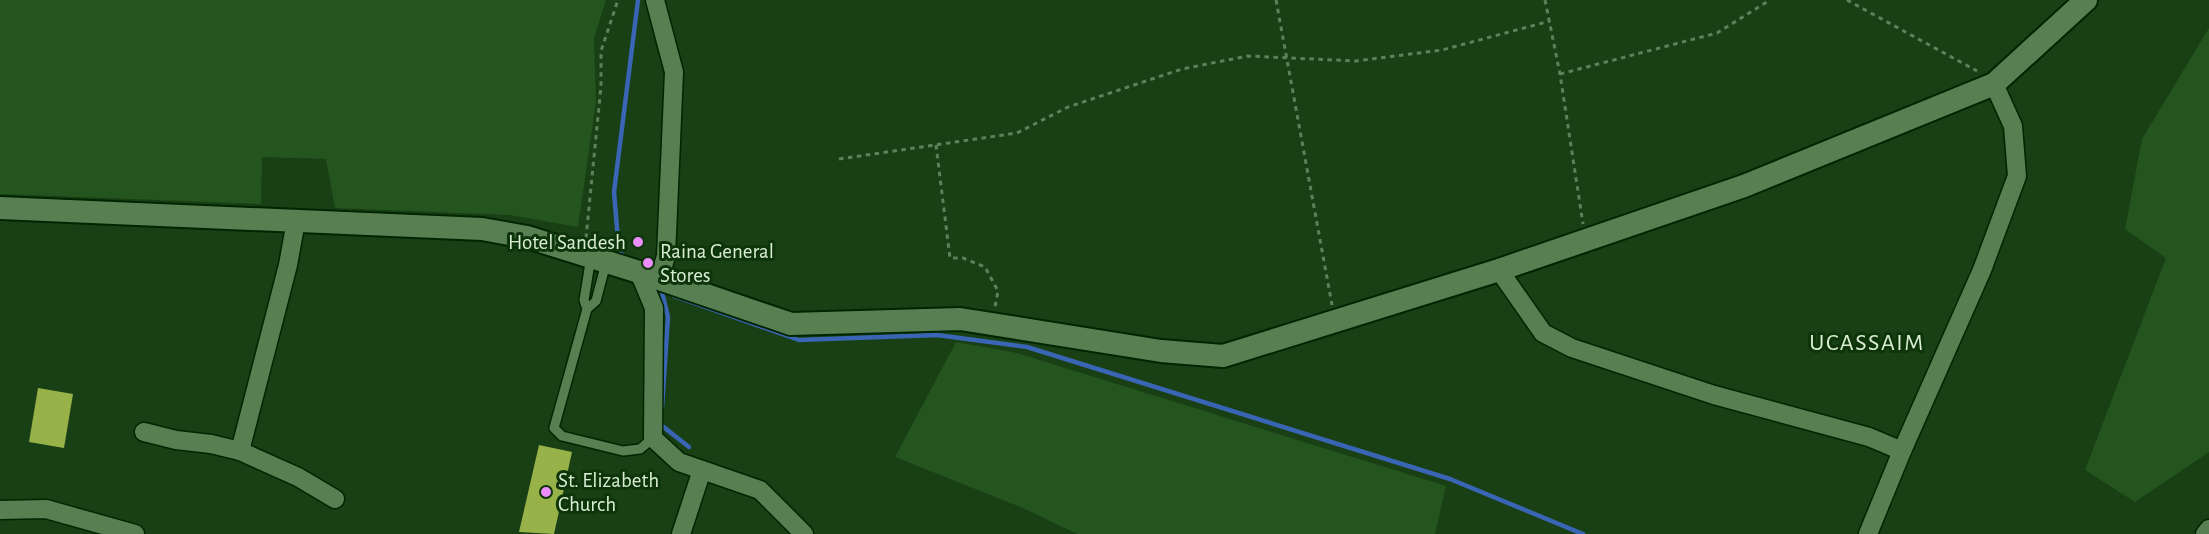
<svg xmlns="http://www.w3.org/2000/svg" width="2209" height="534" font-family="'Alegreya Sans',sans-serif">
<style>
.green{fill:#24551e}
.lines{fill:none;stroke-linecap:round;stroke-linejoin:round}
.stream{stroke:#3a65b4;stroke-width:4.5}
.building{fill:#98b24a}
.service-casing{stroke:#002500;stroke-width:12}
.minor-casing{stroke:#002500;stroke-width:21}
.tertiary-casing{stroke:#002500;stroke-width:26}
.path{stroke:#60805c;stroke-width:3;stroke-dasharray:4.5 4.5;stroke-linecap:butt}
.service{stroke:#587f52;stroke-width:9}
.minor{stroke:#587f52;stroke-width:18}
.tertiary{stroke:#587f52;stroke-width:22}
.poi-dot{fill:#eb8dfc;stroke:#0e340a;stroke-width:2}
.labels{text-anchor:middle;stroke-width:6;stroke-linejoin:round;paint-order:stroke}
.poi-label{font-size:21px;fill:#d8edd4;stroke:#0e340a;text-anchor:start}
.quarter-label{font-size:24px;letter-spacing:1.5px;fill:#d8edd4;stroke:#0e340a}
</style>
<rect width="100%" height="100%" fill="#193f15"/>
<g class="green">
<polygon points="0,0 606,0 594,38 596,102 578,227 510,215 335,208 326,159 262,157 261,204 0,194"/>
<polygon points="2209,28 2209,452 2135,502 2085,470 2166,258 2125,229 2142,139"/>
<polygon points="956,342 1017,353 1446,486 1435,534 1077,534 1023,508 895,457"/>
</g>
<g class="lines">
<g class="stream">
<polyline points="626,258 619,252 614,192 638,0"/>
<polyline points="674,296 799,340 937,335 1027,347 1450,479 1583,534"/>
<polyline points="662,407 668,317 662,292"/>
<polyline points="661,421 661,425 689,447"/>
</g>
</g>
<g class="building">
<polygon points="38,388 73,394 64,448 29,442"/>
<polygon points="539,445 572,452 554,534 519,532"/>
</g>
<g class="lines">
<defs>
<g id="service">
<polyline points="591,257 584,300 587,309 554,428 562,436 623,451 640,449 653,438"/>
<polyline points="587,309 596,301 606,263"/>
</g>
<g id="minor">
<polyline points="655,0 674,72 666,256 659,280"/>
<polyline points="1499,270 1543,333 1572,348 1714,395 1869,437 1902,451"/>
<polyline points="639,272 654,308 653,438 679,462 760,490 804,534"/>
<polyline points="144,432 176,440 211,444 240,451 288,265 296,221"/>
<polyline points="240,451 298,477 335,499"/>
<polyline points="0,510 46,509 135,534"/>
<polyline points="681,534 702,470"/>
<polyline points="1868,534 1902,451 1982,270 2017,176 2013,126 1994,84"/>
<polyline points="2205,534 2209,529"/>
</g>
<polyline id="tertiary" points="0,208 482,229 527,237 639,272 791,324 960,319 1161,351 1223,356 1499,270 1744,186 1994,84 2086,0"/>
</defs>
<use href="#service" class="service-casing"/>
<use href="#minor" class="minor-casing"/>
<use href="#tertiary" class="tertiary-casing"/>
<g class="path">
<polyline points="1276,0 1332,305"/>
<polyline points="1545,0 1560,74 1583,224"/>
<polyline points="1847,0 1977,71"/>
<polyline points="1560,74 1717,33 1770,0"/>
<polyline points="936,145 950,258 963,258 985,267 998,291 995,307"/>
<polyline points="839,159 1017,133 1068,107 1182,69 1248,56 1356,61 1442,50 1550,21"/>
<polyline points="586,238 601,86 601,51 618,0"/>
</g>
<use href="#service" class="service"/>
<use href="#minor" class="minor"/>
<use href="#tertiary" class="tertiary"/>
</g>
<g class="poi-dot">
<circle cx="638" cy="242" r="6"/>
<circle cx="648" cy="263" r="6"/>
<circle cx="546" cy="492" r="6"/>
</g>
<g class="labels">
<g class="poi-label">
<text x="626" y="249" text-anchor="end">Hotel Sandesh</text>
<text x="660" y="258">Raina General<tspan x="660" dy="24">Stores</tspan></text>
<text x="558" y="487">St. Elizabeth<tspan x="558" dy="24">Church</tspan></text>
</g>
<g class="quarter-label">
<text x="1867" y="350">UCASSAIM</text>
</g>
</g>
</svg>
